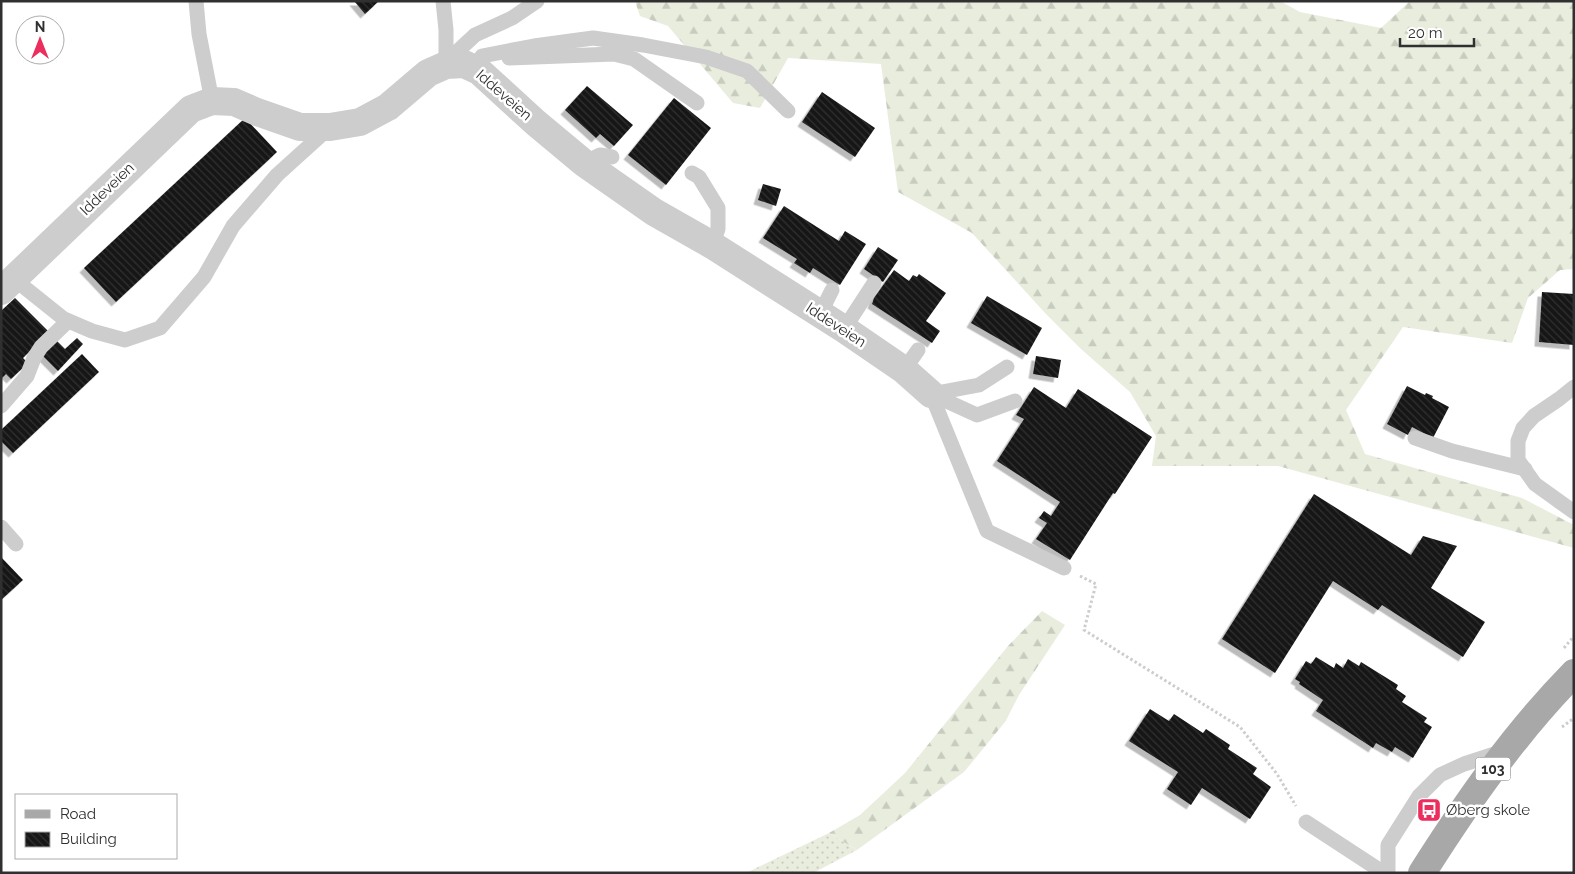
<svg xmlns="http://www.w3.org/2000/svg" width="1575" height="874" font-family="Raleway,sans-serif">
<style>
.grass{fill:url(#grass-dots)}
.forest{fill:url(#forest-firs)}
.building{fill:url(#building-back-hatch);filter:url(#shadow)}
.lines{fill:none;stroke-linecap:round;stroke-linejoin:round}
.path{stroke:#cdcdcd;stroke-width:3;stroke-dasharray:2.5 2.5;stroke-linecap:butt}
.lane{stroke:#cdcdcd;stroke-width:15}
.street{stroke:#cdcdcd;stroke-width:28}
.primary{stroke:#a8a8a8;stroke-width:28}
.labels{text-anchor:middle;stroke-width:5;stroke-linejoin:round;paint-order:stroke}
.shield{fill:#fff;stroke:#6e6e6e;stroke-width:1}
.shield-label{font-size:14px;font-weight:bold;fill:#303030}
.street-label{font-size:15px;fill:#303030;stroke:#fff}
.poi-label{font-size:15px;fill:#303030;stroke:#fff;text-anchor:start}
</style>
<defs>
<pattern id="grass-dots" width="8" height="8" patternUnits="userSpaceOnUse" patternTransform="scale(1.25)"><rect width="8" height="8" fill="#e9edde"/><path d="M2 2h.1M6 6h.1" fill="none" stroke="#c8ccbf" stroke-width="1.8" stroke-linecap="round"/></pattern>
<pattern id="forest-firs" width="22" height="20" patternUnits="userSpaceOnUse" patternTransform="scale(1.25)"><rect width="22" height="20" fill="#e9edde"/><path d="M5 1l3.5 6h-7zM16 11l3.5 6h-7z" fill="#c8ccbf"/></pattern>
<pattern id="building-back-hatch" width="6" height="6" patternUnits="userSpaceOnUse" patternTransform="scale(1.25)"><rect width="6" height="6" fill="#171717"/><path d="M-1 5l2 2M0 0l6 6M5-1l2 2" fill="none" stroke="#303030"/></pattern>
<filter id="shadow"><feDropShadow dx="-4.5" dy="4.5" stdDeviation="0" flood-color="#0004"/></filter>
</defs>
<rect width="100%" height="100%" fill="#fff"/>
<polygon class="grass" points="829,833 857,850 813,873 746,873"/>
<g class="forest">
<polygon points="635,1 1280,1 1300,12 1381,28 1410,1 1574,1 1574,269 1560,270 1528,298 1512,343 1403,327 1346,410 1365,454 1522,498 1574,525 1574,548 1278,466 1152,466 1156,436 1130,392 1081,349 1046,314 972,233 898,192 881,64 788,58 760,108 733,103 668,26 640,16"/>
<polygon points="1042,611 1065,625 1019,695 1005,722 964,772 857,850 829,833 860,815 905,773 1008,646"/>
</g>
<g class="building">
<polygon points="354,1 379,1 365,14"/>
<polygon points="587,86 633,125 614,146 600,134 596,138 565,110"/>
<polygon points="822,92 875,128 855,157 802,122"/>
<polygon points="674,98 711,128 666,185 628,155"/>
<polygon points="245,118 277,152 116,302 84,268"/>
<polygon points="763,184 781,189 776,206 758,200"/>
<polygon points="784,206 839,241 845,231 866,244 840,285 813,268 810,273 794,263 797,259 763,238"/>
<polygon points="878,247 898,260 883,282 864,269"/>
<polygon points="894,270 909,281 913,275 917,277 919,274 946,293 926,321 940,331 932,343 872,304 874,298"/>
<polygon points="1542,292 1574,294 1574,345 1539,342"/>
<polygon points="987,296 1042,328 1027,355 971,323"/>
<polygon points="15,298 49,332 23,358 28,363 11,379 6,374 1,379 1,311"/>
<polygon points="77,338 83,344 58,371 42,355 57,341 65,349"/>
<polygon points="82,354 99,372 13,453 1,441 1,430"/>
<polygon points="1036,356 1061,360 1058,378 1033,374"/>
<polygon points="1407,386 1425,395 1426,393 1433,396 1432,398 1449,407 1433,438 1412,427 1408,435 1387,424"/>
<polygon points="1034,387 1066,408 1078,389 1152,437 1115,494 1113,493 1070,560 1036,539 1047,523 1039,518 1044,511 1051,516 1060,502 997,461 1024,419 1016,415"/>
<polygon points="1314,494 1411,555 1423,536 1457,546 1431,588 1485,622 1463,657 1382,605 1378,610 1333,581 1275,673 1222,639"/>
<polygon points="1,557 23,580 1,600"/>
<polygon points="1316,657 1334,668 1336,663 1343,668 1348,659 1359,666 1361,662 1398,685 1396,689 1406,696 1402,702 1427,718 1424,722 1432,727 1413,758 1395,747 1392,752 1376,743 1373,748 1316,711 1323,700 1299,684 1300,682 1295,679 1306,661 1311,664"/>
<polygon points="1150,709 1169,721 1174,714 1203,733 1206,729 1230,745 1228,749 1257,768 1253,774 1271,787 1250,819 1202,788 1191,805 1167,789 1178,772 1129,741"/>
</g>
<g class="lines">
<g class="path">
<polyline points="1080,576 1096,584 1084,630 1240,727 1277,774 1296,806"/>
<polyline points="1564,648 1574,636"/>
<polyline points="1562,727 1574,718"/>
</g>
<g class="lane">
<polyline points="196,1 199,34 212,101"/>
<polyline points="443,1 446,30 446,65"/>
<polyline points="482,56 534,46 593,38 643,45 706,57 747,71 788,111"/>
<polyline points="509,58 614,54 634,59 697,103"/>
<polyline points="446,62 475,35 512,18 537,1"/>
<polyline points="584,163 600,155 612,157"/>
<polyline points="692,173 699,177 718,208 718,229 712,245"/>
<polyline points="14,279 64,319 92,331 125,340 160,328 204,277 233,226 277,175 329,128"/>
<polyline points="820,314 832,290"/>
<polyline points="844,329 874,283"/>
<polyline points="904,370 918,350"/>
<polyline points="1574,387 1559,399 1534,416 1523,428 1518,441 1518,460 1535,484 1574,512"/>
<polyline points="931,394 987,531 1064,568"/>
<polyline points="931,394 977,415 1015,401"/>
<polyline points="931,394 979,385 1007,367"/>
<polyline points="1,406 27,376 34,358 41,347 68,321"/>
<polyline points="1415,438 1452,451 1525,469"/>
<polyline points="1,527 16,544"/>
<polyline points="1306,822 1384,873"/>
<polyline points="1388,873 1388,845 1419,796 1440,775 1464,764 1504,751"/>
</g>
<polyline class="street" points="1,291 191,109 212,101 234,102 257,112 300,127 330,127 360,122 388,107 428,73 446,65 464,64 479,71 536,123 584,163 654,212 712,245 844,329 904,370 931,394"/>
<path class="primary" d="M1422,873C1467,802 1515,733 1574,673"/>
</g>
<defs>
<symbol id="bus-square" viewBox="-11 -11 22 22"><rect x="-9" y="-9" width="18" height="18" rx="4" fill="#eb2e5d" stroke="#fff"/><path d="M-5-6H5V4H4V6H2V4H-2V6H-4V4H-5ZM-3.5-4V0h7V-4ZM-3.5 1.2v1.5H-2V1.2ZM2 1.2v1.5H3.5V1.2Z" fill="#fff"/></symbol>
</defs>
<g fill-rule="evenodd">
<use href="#bus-square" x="1415" y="796" width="28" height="28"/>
</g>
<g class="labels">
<rect class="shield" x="1475.5" y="757.5" width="35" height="23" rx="4"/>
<g class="shield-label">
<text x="1493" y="774">103</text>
</g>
<g class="street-label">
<text transform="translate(504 95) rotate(41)" y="5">Iddeveien</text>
<text transform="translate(107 189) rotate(-44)" y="5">Iddeveien</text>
<text transform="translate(836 325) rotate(33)" y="5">Iddeveien</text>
</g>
<g class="poi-label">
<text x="1446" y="815">Øberg skole</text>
</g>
</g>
<rect width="1575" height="874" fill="none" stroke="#303030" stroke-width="5"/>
<rect x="15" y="794" width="162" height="65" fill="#ffffff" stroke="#acacac"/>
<rect x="25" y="810" width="25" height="8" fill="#a8a8a8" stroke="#acacac"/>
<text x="60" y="819" font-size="15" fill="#303030">Road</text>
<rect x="25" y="832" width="25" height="15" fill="url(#building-back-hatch)" stroke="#acacac"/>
<text x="60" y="844" font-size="15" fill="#303030">Building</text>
<g transform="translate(40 40)"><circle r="24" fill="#ffffff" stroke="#acacac"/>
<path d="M0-4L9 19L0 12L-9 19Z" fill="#eb2e5d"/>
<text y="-8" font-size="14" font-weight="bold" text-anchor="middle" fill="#303030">N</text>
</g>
<path d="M1400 38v8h74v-8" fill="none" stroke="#303030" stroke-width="2.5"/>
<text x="1408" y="38" font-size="15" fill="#303030" stroke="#ffffff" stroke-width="4" paint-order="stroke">20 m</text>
</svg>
